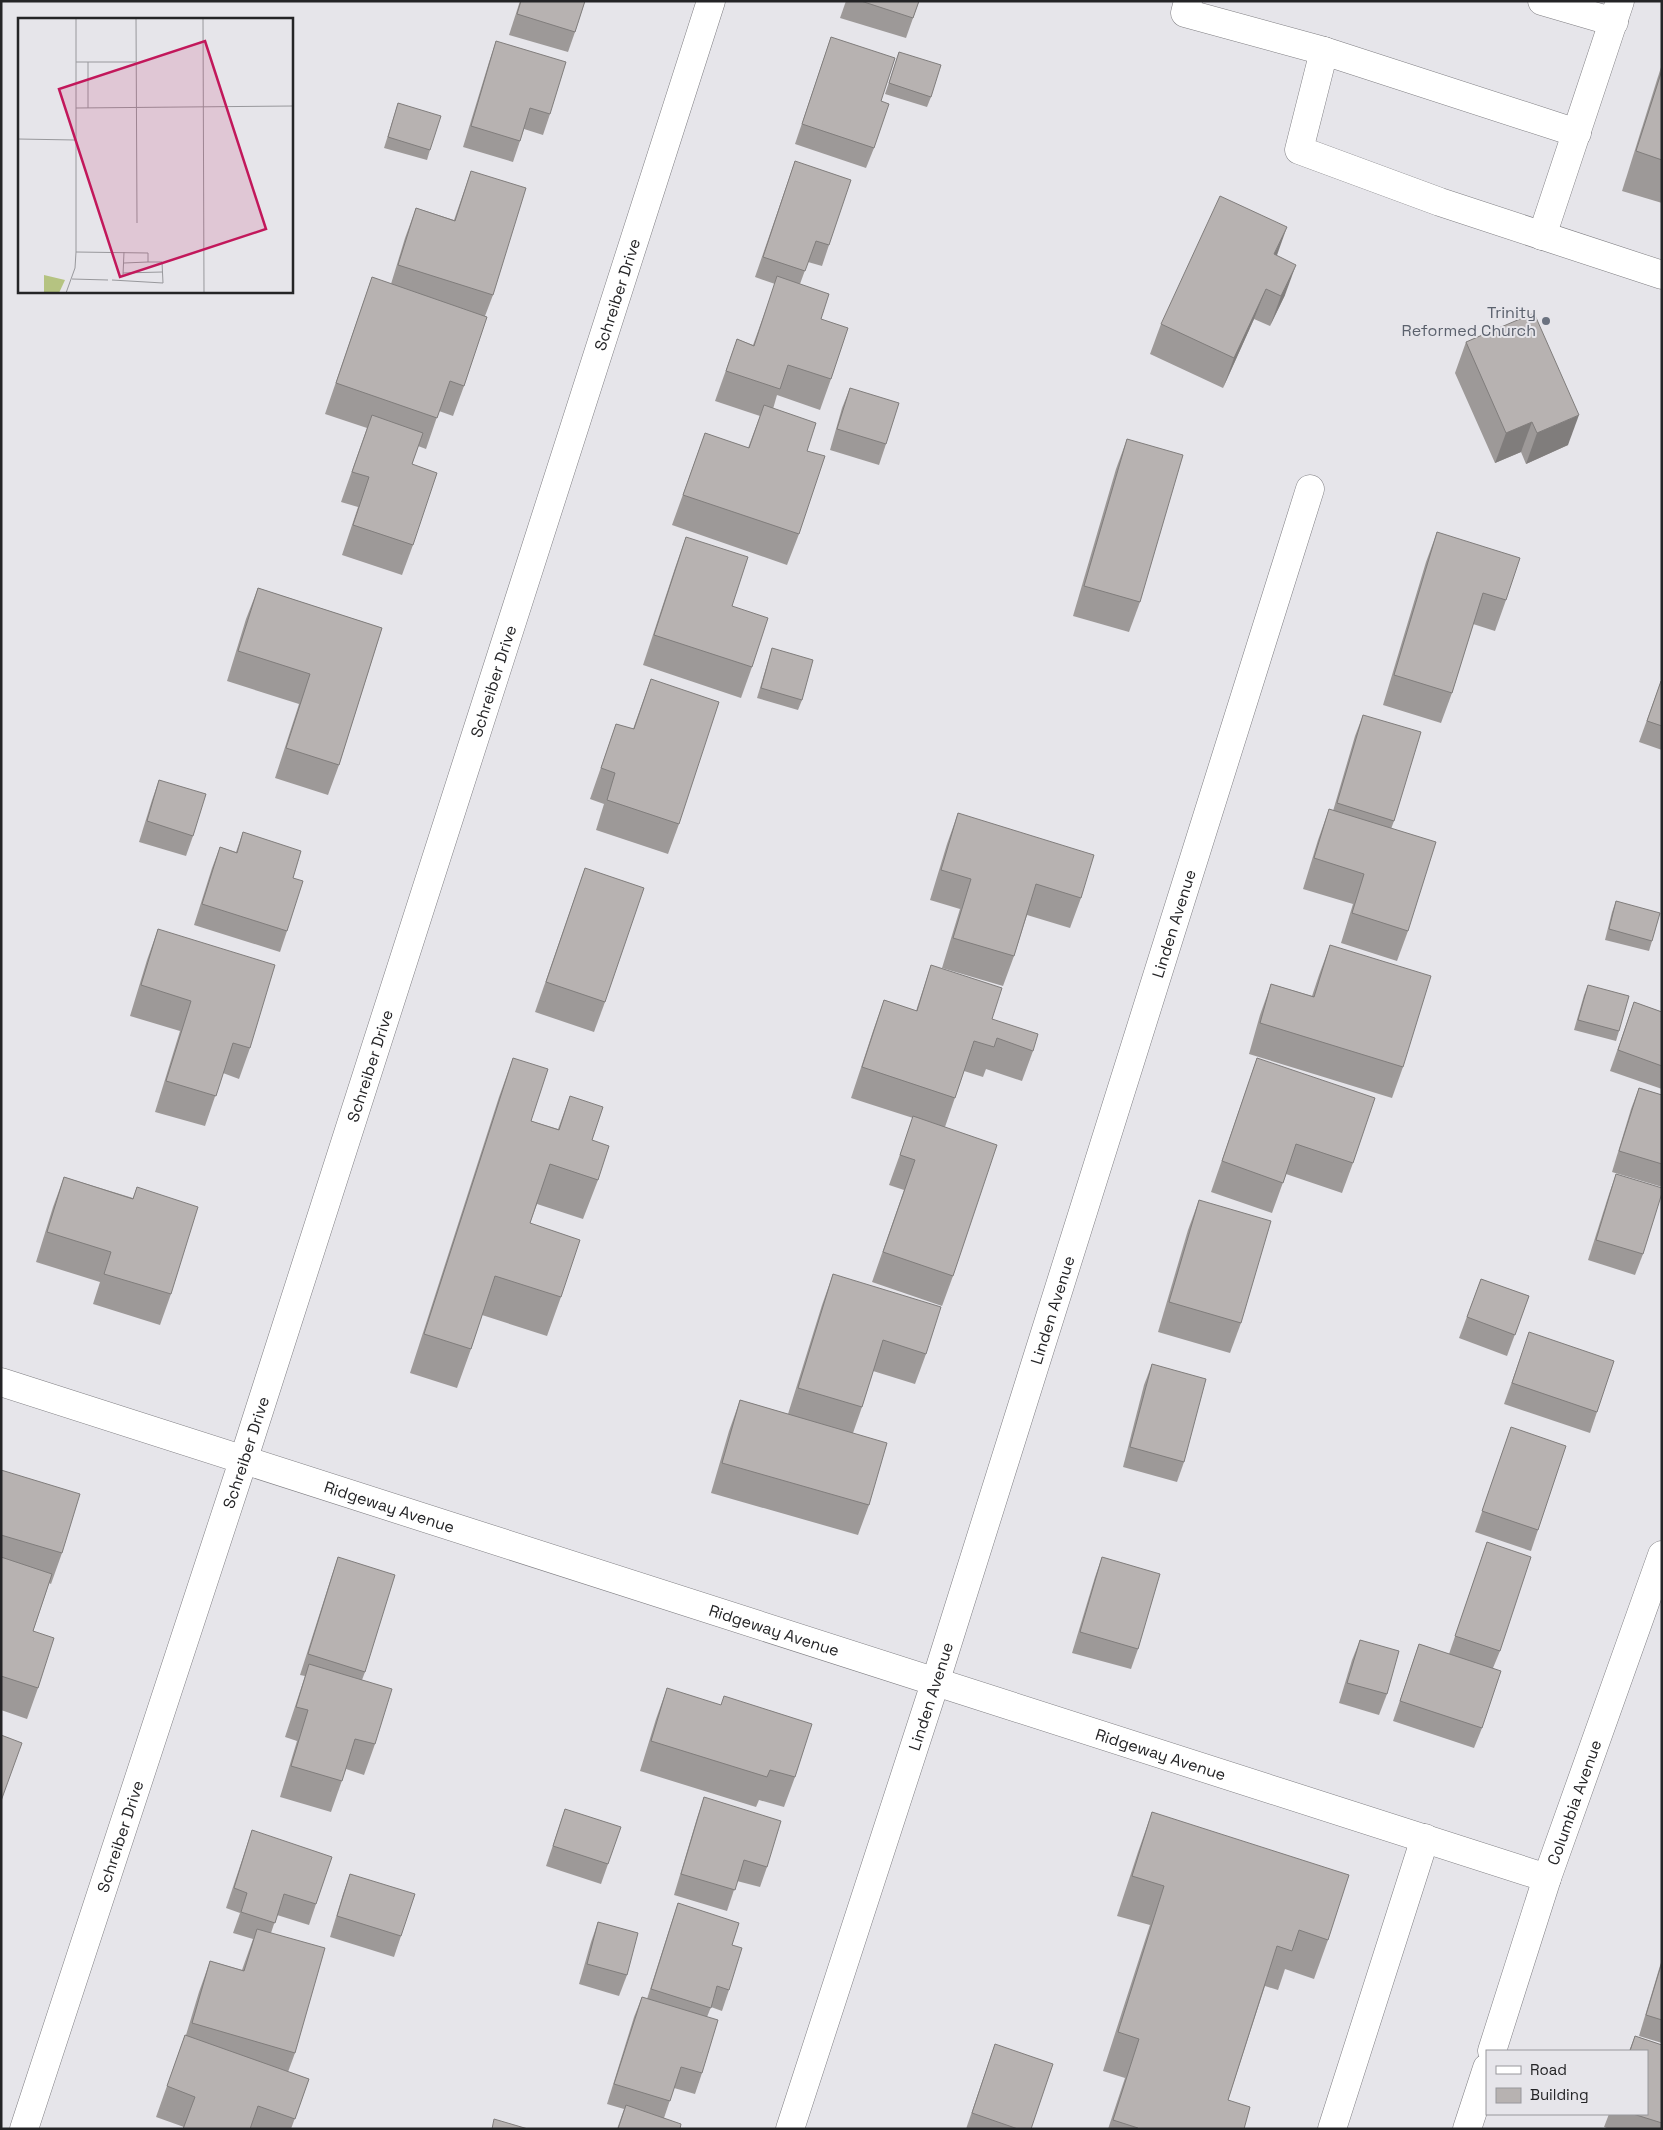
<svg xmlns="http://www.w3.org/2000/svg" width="1663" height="2130" font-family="'Space Grotesk',sans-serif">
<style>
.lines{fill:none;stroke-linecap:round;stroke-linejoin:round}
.minor-casing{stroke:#7f7e82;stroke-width:29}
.minor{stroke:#fff;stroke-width:28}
.wall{fill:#9d9998}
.shaded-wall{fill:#807d7c}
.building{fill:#b7b2b1;stroke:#807d7c}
.worship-dot{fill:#6b7280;stroke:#e6e5ea;stroke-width:2}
.labels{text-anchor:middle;stroke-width:4;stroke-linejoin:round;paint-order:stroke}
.street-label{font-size:16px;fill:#242426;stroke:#e6e5ea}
.worship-label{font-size:16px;fill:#5b616d;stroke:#e6e5ea;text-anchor:end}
.inset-road{fill:none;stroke:#98989c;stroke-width:1}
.view{fill:#c2185b;fill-opacity:0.15;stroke:#c2185b;stroke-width:2.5}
.inset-edge{fill:none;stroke:#242426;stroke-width:2.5}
</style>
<rect width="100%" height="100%" fill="#e6e5ea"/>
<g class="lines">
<defs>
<g id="minor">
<polyline points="1188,1 1185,13 1324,51 1299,150 1440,202 1662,275"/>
<polyline points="1542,1 1614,22"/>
<polyline points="1324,51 1577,133"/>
<polyline points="1542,236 1620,1"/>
<path id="s1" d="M1,1382L1547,1878"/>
<path id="s2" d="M1492,2051L1547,1878L1662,1555"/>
<path id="s3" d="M24,2129L244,1458L711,1"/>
<path id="s4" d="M790,2129L936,1680L1310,489"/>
<polyline points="1332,2129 1425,1838"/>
<polyline points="1467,2129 1487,2068"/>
</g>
</defs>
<use href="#minor" class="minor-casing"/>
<use href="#minor" class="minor"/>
</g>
<g class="wall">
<polygon points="520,1 585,1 575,32 568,52 509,35"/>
<polygon points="846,1 919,1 906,38 840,18"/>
<polygon points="831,37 881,101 874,148 866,168 795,144"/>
<polygon points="496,41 550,114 543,135 524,129 513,162 463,147 489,62"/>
<polygon points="899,52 931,97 927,107 885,94"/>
<polygon points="1662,64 1662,203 1622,191"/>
<polygon points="398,103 430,150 427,160 384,148"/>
<polygon points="795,161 829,245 822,266 808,262 800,284 821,319 831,379 820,410 777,395 773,409 807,451 799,534 787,565 672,525 705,433 748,448 760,416 715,401 737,339 753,345 775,284 755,277"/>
<polygon points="471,171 493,295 485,316 464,386 453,416 439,411 426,449 418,446 412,464 413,545 402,575 342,555 358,507 341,502 367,428 325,414 372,277 391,284 405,238 416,208 454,220"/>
<polygon points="1276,255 1285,295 1270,326 1254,319 1223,388 1150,354 1161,324"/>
<polygon points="1466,342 1568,445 1526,464 1521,452 1495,463 1455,373"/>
<polygon points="850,388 886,444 879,465 830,450 842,408"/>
<polygon points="1127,439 1140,602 1129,632 1073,616 1116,469"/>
<polygon points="1437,532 1506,600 1495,631 1473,624 1452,693 1441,723 1383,705 1426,562"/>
<polygon points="686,537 732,606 752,667 741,698 643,665 675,568"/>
<polygon points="258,588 382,628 339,765 328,795 275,778 299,704 227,681 246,619"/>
<polygon points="772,648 802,700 798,710 757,698"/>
<polygon points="651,679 679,824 668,854 596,830 604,804 590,799 616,724 633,729"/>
<polygon points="1661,681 1662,682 1662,750 1639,742"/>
<polygon points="1363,715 1394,821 1391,829 1408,931 1397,961 1341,943 1353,904 1303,889 1318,840 1329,809 1333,811 1355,736"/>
<polygon points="159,780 193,836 186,856 139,842 152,800"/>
<polygon points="958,813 1081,898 1070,928 1027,915 1014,956 1003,986 942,968 960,909 930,900 947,844"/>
<polygon points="243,832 287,931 280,952 194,925 212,868 220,847 236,852"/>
<polygon points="585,868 605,1002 594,1032 535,1012"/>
<polygon points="1616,901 1652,941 1649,951 1605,940 1612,912"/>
<polygon points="158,929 250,1048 239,1079 223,1073 205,1126 155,1112 180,1031 130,1016 147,960"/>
<polygon points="1330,945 1403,1067 1392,1098 1249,1054 1260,1015 1271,984 1312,996 1319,975"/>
<polygon points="931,965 992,1019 1033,1051 1022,1081 986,1069 983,1077 964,1071 945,1127 953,1276 942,1306 872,1282 904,1190 889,1185 913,1118 851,1098 873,1031 884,1000 916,1011"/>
<polygon points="1588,985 1619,1031 1616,1041 1574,1030 1584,995"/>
<polygon points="1634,1002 1662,1012 1662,1089 1610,1071"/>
<polygon points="513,1058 531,1121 558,1129 570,1096 592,1140 598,1180 583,1219 537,1204 530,1223 561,1297 547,1336 482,1315 471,1349 457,1388 410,1373 499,1097"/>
<polygon points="1257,1058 1353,1163 1342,1193 1286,1174 1272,1213 1211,1192"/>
<polygon points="1639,1088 1662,1095 1662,1187 1612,1172 1631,1109"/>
<polygon points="1616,1174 1643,1254 1635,1275 1588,1260 1609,1194"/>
<polygon points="64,1177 133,1198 137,1187 171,1294 160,1325 93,1304 100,1282 36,1262 53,1207"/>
<polygon points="1199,1200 1241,1323 1230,1353 1158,1332 1188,1230"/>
<polygon points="833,1274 926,1354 915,1384 873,1371 862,1407 853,1433 869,1505 858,1535 711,1493 729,1431 740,1400 788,1414 822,1305"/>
<polygon points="1481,1279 1529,1296 1507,1356 1459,1338"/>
<polygon points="1522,1353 1597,1412 1590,1433 1504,1404"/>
<polygon points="1152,1364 1184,1462 1177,1482 1123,1467 1144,1385"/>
<polygon points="1511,1427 1538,1530 1531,1551 1475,1532"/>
<polygon points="1,1470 62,1553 51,1584 49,1583 33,1631 38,1688 27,1719 1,1710"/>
<polygon points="1487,1542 1500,1651 1493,1668 1482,1728 1474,1748 1393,1721 1419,1644 1449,1654"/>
<polygon points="338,1557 365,1672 362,1680 375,1744 364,1775 346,1769 331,1812 280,1797 297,1741 285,1737 305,1676 300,1675 331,1578"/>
<polygon points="1102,1557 1138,1649 1131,1669 1072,1653 1095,1577"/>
<polygon points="1360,1640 1387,1694 1379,1715 1339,1703 1352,1660"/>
<polygon points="667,1688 795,1777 784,1807 759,1800 756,1807 640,1771 656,1719"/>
<polygon points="704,1797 767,1867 760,1887 737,1881 727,1911 674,1895 697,1818"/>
<polygon points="565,1809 608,1864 601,1884 546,1866"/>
<polygon points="1152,1812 1328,1940 1314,1979 1285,1969 1278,1990 1265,1986 1228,2100 1244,2129 1108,2129 1125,2078 1103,2071 1150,1925 1117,1916 1138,1852"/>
<polygon points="252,1830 316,1904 309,1925 277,1915 271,1933 295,2053 288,2072 309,2079 291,2129 183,2129 184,2127 156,2117 185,2035 186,2035 199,1992 210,1961 242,1970 253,1939 233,1933 240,1913 226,1908"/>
<polygon points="350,1874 401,1936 394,1957 330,1937 343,1894"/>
<polygon points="678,1903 732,1945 729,1990 722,2011 711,2007 707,2017 702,2073 695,2094 674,2088 664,2118 680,2129 617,2129 624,2109 607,2104 634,2017 642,1997 647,1999 671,1924"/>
<polygon points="598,1922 627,1975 619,1996 579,1984 591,1942"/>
<polygon points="1662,1959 1662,2043 1639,2036"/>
<polygon points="1635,2036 1662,2045 1662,2129 1609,2129 1604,2127 1609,2114 1647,2114 1647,2051 1629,2051"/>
<polygon points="995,2044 1031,2129 966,2129"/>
</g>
<g class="shaded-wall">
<polygon points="1287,227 1276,258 1274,254"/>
<polygon points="1296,265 1285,295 1270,326 1281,296"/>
<polygon points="1266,289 1254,319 1223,388 1234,358"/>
<polygon points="1579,415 1568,445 1526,464 1537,433"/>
<polygon points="1532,422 1521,452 1495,463 1506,433"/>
</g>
<g class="building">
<polygon points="521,1 585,1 575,32 517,14"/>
<polygon points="861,1 919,1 913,18"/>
<polygon points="831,37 895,58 881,101 889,104 874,148 802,124"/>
<polygon points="496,41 566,62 550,114 530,108 520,141 471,126"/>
<polygon points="899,52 941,65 931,97 889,83"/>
<polygon points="1662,70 1662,160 1636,151"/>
<polygon points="398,103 441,116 430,150 388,137"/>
<polygon points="795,161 851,180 829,245 816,241 805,271 763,257"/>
<polygon points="471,171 526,188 493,295 398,265 416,208 455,221"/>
<polygon points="1220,196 1287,227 1274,254 1296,265 1281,296 1266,289 1234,358 1161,324"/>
<polygon points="777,276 829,294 821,319 848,328 831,379 788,365 780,389 726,371 737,339 754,346"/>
<polygon points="372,277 487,317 464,386 450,381 437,418 336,383"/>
<polygon points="1534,313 1579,415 1537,433 1532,422 1506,433 1466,342"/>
<polygon points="850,388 899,403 886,444 837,429"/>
<polygon points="764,405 816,423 807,451 825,456 799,534 683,495 705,433 749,448"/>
<polygon points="372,415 423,433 412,464 437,473 413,545 353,525 369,477 352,472"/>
<polygon points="1127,439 1183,455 1140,602 1084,586"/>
<polygon points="1437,532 1520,558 1506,600 1483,593 1452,693 1394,675"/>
<polygon points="686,537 748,557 732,606 768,618 752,667 654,635"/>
<polygon points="258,588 382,628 339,765 286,748 310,674 238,651"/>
<polygon points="772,648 813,660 802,700 761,688"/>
<polygon points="651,679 719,702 679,824 607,800 615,773 601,768 616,724 634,729"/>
<polygon points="1661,681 1662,682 1662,726 1647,721"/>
<polygon points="1363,715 1421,732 1394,821 1337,803"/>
<polygon points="159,780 206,794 193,836 147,821"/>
<polygon points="1329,809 1436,842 1408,931 1352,913 1364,874 1314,858"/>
<polygon points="958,813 1094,855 1081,898 1036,884 1014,956 953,938 971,879 941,870"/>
<polygon points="243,832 301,851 293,878 303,881 287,931 202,904 220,847 237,853"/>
<polygon points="585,868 644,888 605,1002 546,982"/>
<polygon points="1616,901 1660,913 1652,941 1609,929"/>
<polygon points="158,929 275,965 250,1048 233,1043 216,1096 166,1081 191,1001 141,985"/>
<polygon points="1330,945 1431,976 1403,1067 1260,1023 1271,984 1314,997"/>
<polygon points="931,965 1002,988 992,1019 1038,1034 1033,1051 997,1038 994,1047 974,1041 955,1098 862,1067 884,1000 917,1011"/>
<polygon points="1588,985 1629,996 1619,1031 1578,1020"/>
<polygon points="1634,1002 1662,1012 1662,1066 1618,1050"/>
<polygon points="513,1058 548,1069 531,1121 559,1130 570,1096 603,1107 592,1140 609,1146 598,1180 550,1164 530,1223 580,1240 561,1297 495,1276 471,1349 424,1334"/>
<polygon points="1257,1058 1375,1098 1353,1163 1296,1144 1283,1183 1222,1161"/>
<polygon points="1639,1088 1662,1095 1662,1164 1619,1151"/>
<polygon points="913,1116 997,1145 953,1276 883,1252 915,1160 900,1155"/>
<polygon points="1616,1174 1662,1188 1662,1193 1643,1254 1596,1240"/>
<polygon points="64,1177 133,1199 137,1187 198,1207 171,1294 104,1274 111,1252 47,1232"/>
<polygon points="1199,1200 1271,1221 1241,1323 1169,1302"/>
<polygon points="833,1274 941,1307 926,1354 883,1340 862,1407 798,1388"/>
<polygon points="1481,1279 1529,1296 1515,1335 1467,1317"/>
<polygon points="1529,1332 1614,1361 1597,1412 1512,1383"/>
<polygon points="1152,1364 1206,1379 1184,1462 1130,1447"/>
<polygon points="740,1400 887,1443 869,1505 722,1463"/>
<polygon points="1511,1427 1566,1446 1538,1530 1482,1511"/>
<polygon points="1,1470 80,1494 62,1553 1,1535"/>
<polygon points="1487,1542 1531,1557 1500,1651 1455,1636"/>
<polygon points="1,1557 52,1574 33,1631 54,1638 38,1688 1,1676"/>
<polygon points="338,1557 395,1575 365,1672 308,1654"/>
<polygon points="1102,1557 1160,1574 1138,1649 1080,1632"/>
<polygon points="1360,1640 1399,1651 1387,1694 1347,1683"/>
<polygon points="1419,1644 1501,1671 1482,1728 1400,1701"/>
<polygon points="309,1664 392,1689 375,1744 355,1739 342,1781 291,1766 308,1710 296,1707"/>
<polygon points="667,1688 721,1705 724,1696 812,1724 795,1777 770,1770 767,1777 651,1741"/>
<polygon points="1,1735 22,1743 1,1801"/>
<polygon points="704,1797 781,1821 767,1867 744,1860 735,1890 681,1874"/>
<polygon points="565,1809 621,1827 608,1864 553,1846"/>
<polygon points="1152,1812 1349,1875 1328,1940 1299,1930 1292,1951 1277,1946 1228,2100 1250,2107 1244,2129 1137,2129 1138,2128 1113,2120 1139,2039 1118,2032 1164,1886 1132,1876"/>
<polygon points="252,1830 332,1857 316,1904 284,1894 275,1923 241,1912 247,1893 234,1888"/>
<polygon points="350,1874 415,1894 401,1936 337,1916"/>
<polygon points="678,1903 739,1923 732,1945 742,1948 729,1990 717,1986 711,2008 651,1989"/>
<polygon points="598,1922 638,1933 627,1975 587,1964"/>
<polygon points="257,1929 325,1948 295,2053 192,2023 210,1961 244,1971"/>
<polygon points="1662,1962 1662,2020 1646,2015"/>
<polygon points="642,1997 718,2020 702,2073 681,2067 670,2101 614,2084"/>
<polygon points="185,2035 309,2079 295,2119 258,2106 250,2129 183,2129 195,2097 167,2086"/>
<polygon points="1635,2036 1662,2045 1662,2123 1633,2114 1647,2114 1647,2051 1630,2051"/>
<polygon points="995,2044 1053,2064 1031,2129 1018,2129 972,2113"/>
<polygon points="626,2105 681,2124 680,2129 618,2129"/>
<polygon points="494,2119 528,2129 492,2129"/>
</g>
<circle class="worship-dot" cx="1546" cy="321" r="5"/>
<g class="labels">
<g class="street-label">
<text dy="6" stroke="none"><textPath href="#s3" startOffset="1928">Schreiber Drive</textPath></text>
<text dy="6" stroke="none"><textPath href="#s3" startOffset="1522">Schreiber Drive</textPath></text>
<text dy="6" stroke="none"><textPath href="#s4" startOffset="1265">Linden Avenue</textPath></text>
<text dy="6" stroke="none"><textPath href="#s3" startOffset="1118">Schreiber Drive</textPath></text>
<text dy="6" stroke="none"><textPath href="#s4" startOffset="860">Linden Avenue</textPath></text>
<text dy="6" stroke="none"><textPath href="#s3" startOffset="712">Schreiber Drive</textPath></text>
<text dy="6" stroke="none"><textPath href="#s1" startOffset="408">Ridgeway Avenue</textPath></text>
<text dy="6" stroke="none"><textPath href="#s1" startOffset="812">Ridgeway Avenue</textPath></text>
<text dy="6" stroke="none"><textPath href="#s4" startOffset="455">Linden Avenue</textPath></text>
<text dy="6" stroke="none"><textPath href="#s1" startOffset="1218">Ridgeway Avenue</textPath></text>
<text dy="6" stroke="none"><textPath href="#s2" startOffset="262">Columbia Avenue</textPath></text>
<text dy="6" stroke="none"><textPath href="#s3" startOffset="308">Schreiber Drive</textPath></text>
</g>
<g class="worship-label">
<text x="1536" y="318">Trinity<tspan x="1536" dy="18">Reformed Church</tspan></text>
</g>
</g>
<g transform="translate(18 18)">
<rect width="275" height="275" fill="#e6e5ea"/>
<path d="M26,257L47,262L41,275H26Z" fill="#b5c381"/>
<path class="inset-road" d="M118,0L119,205M185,0L186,275M58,44H118M70,44V90M58,90L275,88M0,121L57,122M58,234L130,235V244H144L145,265L94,262M106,245L130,244M105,255L144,254M105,257L106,234M54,261L90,262M48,275L57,250L58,234V0"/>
<path class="view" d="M187,23L248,211L102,259L41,71Z"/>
<rect width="275" height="275" class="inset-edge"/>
</g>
<rect width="1663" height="2130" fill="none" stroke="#242426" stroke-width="5"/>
<rect x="1486" y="2050" width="162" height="65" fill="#e6e5ea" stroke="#98989c"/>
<rect x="1496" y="2066" width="25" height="8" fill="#ffffff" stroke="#98989c"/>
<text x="1530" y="2075" font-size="15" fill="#242426">Road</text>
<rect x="1496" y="2088" width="25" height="15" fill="#b7b2b1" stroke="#98989c"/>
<text x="1530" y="2100" font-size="15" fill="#242426">Building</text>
</svg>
